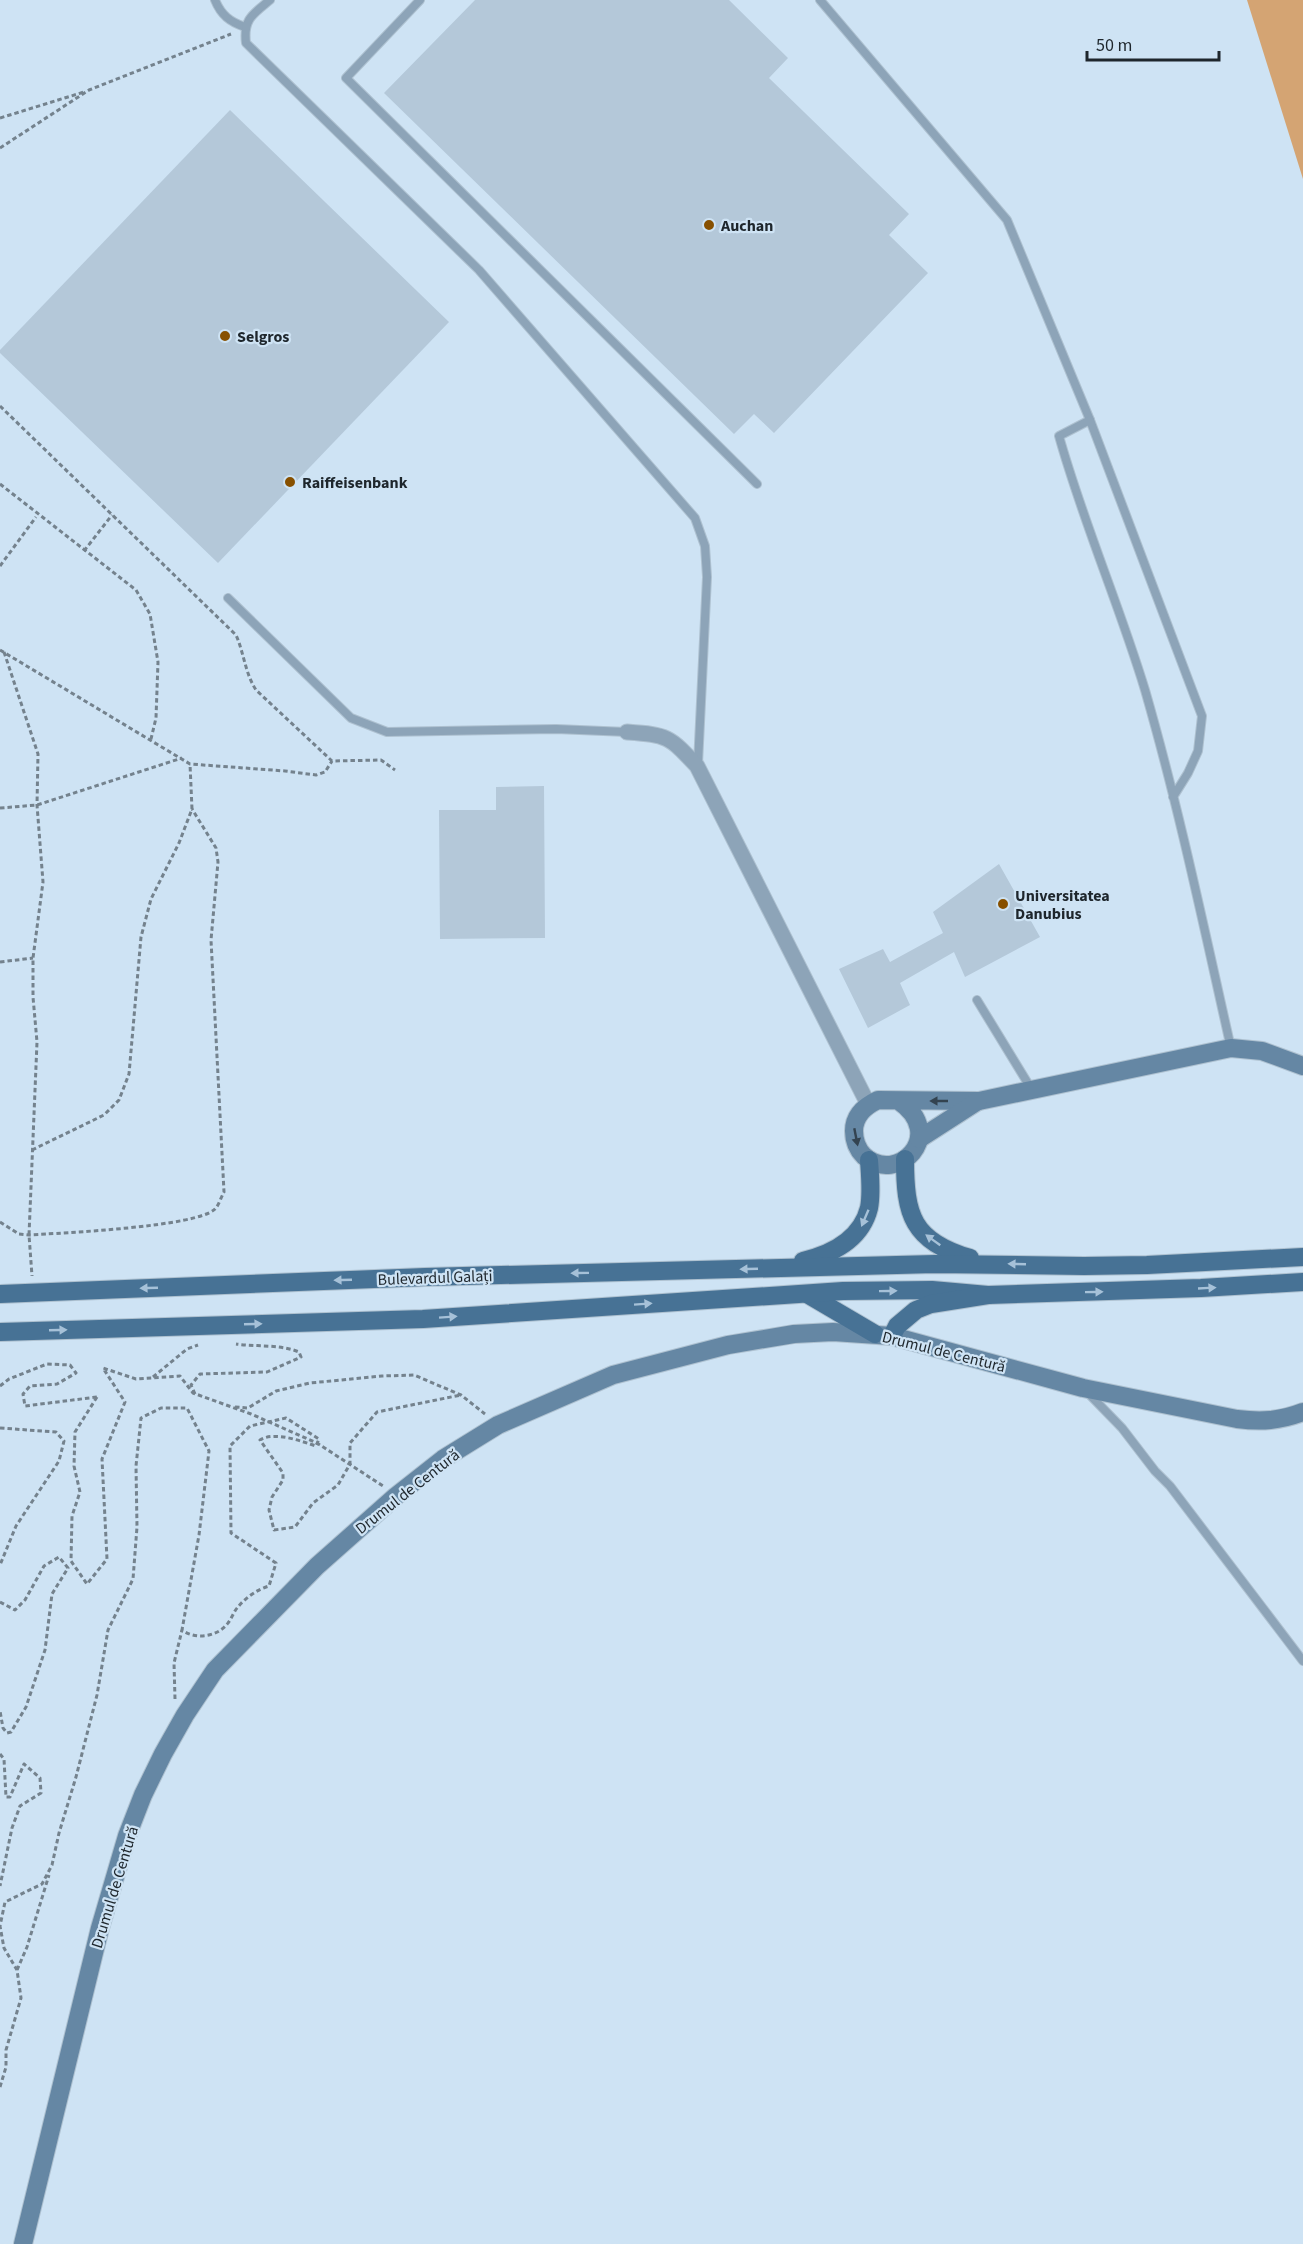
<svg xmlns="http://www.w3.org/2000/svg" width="1303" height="2244" font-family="'Source Sans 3',sans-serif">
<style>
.water{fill:#d4a473}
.building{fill:#b4c8d9}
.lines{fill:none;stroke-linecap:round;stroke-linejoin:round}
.lane-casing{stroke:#aec1d0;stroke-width:10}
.street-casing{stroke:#aec1d0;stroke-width:17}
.secondary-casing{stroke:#aec1d0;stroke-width:20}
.primary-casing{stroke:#aec1d0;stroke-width:20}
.path{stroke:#74828d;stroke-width:3;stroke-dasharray:4.5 3;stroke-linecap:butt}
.lane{stroke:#8da4b8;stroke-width:8}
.street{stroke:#8da4b8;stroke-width:15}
.secondary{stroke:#6587a4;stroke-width:18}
.primary{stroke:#477295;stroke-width:18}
.oneway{fill:#334350}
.oneway2{fill:#a6c1d8}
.poi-dot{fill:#875000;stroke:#cee3f4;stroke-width:2}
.labels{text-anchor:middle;stroke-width:4.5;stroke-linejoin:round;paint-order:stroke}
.poi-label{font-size:16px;font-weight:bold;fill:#1e262c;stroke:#cee3f4;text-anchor:start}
.street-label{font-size:16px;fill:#1e262c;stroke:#cee3f4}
</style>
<rect width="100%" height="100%" fill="#cee3f4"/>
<polygon class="water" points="1247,0 1303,0 1303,179"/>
<g class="building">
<polygon points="475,0 729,0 788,58 769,78 909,214 889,235 928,273 774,433 754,414 734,434 384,93"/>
<polygon points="230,110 449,322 218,563 0,353 0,350"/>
<polygon points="544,786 545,938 440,939 439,810 496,810 496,787"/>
<polygon points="999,864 1040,937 965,977 954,952 900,983 910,1005 868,1028 839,969 883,949 890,962 943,933 933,912"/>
</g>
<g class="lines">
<defs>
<g id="lane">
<path d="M215,0C221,15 230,22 245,27"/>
<path d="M270,0C253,14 243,19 246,43L479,270L695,518L705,546L707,577L698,764"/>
<polyline points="420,0 346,78 757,484"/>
<polyline points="820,0 1007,220 1090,420"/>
<polyline points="228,598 351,718 387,732 556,729 627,732"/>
<path d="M1173,797L1188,773L1198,751L1202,716L1090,420L1059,436C1083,522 1119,604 1145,690C1179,808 1204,928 1231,1048"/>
<polyline points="977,1000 1032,1090"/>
<polyline points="1088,1393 1122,1428 1155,1471 1170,1486 1303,1661"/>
</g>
<path id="street" d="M627,732C668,735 669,736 697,766L868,1104"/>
<g id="secondary">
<path d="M899,1101C948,1135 897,1186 864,1156C857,1149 854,1141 854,1131C854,1115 865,1106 878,1100L979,1101L1231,1048L1262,1051L1303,1066"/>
<polyline points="919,1139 978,1101"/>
<path d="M23,2244L100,1928L127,1836L143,1795L163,1754L185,1715L215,1670L317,1566L396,1496L443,1459L498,1425L613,1375L728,1345L794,1334L833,1332L892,1336L1083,1388L1237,1419C1261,1422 1280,1421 1303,1412"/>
</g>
<g id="primary">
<path d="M905,1159C905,1215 912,1241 970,1258"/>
<path d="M803,1261C832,1254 861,1240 869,1208C872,1193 870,1175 869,1160"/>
<polyline points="0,1294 425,1277 935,1264 1084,1266 1147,1265 1303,1257"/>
<polyline points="807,1294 875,1334"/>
<polyline points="0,1332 423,1319 843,1291 932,1290 988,1295"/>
<polyline points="892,1336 897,1326 916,1310 931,1304 988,1295 1201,1288 1303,1282"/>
</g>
</defs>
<use href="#lane" class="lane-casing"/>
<use href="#street" class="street-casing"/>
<use href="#secondary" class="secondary-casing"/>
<use href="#primary" class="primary-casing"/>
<g class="path">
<polyline points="0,118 84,92"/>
<polyline points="0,148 89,90 231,34"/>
<path d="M0,406L236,635C244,653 245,673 256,690L332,761L381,760L395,770"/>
<polyline points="0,484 136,590 150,614 158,662 156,718 151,739"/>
<polyline points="84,551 112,515"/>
<polyline points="0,566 36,517"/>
<polyline points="0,650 190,764 285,771 316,775 325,772 332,761"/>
<polyline points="4,652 38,754 37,805 43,882 33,958 33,997 37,1042 29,1235 32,1276"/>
<polyline points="0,808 37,805 182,758"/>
<polyline points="0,962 33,958"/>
<polyline points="32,1150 104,1115 119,1100 129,1074 141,937 151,899 179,843 192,809 190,764"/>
<path d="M0,1222L19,1234L29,1235C61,1233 197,1227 215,1209C219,1205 221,1197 224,1192L211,940L218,862L216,848L192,809"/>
<polyline points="153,1377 187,1349 198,1345"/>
<polyline points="0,1386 9,1379 47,1364 70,1365 76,1373 57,1384 30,1386 23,1394 25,1406 97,1397"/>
<path d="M195,1394L191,1385L200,1374L267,1372L301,1357L299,1352C280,1344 257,1347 236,1344"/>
<polyline points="97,1397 75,1432 74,1466 80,1492 72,1516 71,1561 87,1584 107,1559 102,1459 125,1402 103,1368 136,1379 180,1376 193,1393 251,1414 317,1443 383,1486"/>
<polyline points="235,1407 248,1408 276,1391 310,1383 382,1376 414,1375 461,1395 485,1414"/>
<polyline points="0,1428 56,1432 64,1441 59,1461 16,1526 0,1565"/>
<polyline points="0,1602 15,1610 25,1600 44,1566 59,1557 68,1568 52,1594 45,1650 26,1707 11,1732 7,1733 3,1728 0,1711"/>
<polyline points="175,1699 174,1663 182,1630"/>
<polyline points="0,1754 4,1759 6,1797 10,1797 24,1764 40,1778 41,1793 20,1806 12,1828 0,1886"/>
<polyline points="17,1970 27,1947 49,1875"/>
<path d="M0,2087L6,2067V2050L21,1998L17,1970L4,1948L0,1926L5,1902L42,1884L52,1865L59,1833L76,1777L97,1695L108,1630L133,1579L137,1527L136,1466L141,1418L161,1408H187L209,1451L199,1535L182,1630C195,1640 218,1637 228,1623C232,1618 234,1611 238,1607C245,1598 258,1589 269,1586L276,1563L231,1533L230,1446L250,1426L286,1418L319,1439L316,1446C301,1441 274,1431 260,1440L283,1473V1480L272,1497L269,1510L274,1530L295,1527L313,1503L338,1485L350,1464V1443L377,1412L461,1395"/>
</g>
<use href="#lane" class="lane"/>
<use href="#street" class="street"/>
<use href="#secondary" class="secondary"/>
<use href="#primary" class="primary"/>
</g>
<defs><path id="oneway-solid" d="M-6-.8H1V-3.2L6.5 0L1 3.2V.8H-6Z" transform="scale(1.5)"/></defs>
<g class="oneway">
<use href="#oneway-solid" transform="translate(939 1101) rotate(-180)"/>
<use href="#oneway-solid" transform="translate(856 1137) rotate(79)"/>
</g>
<g class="oneway2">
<use href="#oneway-solid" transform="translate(865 1218) rotate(113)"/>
<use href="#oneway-solid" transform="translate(933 1240) rotate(-144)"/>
<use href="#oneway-solid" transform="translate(1017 1264) rotate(-178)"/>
<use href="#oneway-solid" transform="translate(749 1269) rotate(178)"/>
<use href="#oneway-solid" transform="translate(580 1273) rotate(179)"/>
<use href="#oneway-solid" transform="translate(343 1280) rotate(178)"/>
<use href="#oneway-solid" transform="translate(149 1288) rotate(178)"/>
<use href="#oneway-solid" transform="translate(1207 1288) rotate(-3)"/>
<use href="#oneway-solid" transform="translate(888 1291) rotate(-1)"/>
<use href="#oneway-solid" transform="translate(1094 1292) rotate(-1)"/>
<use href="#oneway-solid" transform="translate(643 1304) rotate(-4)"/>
<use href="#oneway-solid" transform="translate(448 1317) rotate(-4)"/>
<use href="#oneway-solid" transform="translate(253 1324) rotate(-2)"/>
<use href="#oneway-solid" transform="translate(58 1330) rotate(-2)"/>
</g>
<g class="poi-dot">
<circle cx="709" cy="225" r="6"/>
<circle cx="225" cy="336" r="6"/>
<circle cx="290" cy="482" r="6"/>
<circle cx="1003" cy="904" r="6"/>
</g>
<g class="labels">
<g class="poi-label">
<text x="721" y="231">Auchan</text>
<text x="237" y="342">Selgros</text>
<text x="302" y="488">Raiffeisenbank</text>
<text x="1015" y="901">Universitatea<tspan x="1015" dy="18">Danubius</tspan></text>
</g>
<g class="street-label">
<text transform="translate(435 1277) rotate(-2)" y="6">Bulevardul Galați</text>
<text transform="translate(944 1351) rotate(14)" y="6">Drumul de Centură</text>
<text transform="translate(407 1491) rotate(-38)" y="6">Drumul de Centură</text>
<text transform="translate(114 1887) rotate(-73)" y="6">Drumul de Centură</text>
</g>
</g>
<path d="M1087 51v9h132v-9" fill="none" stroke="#1e262c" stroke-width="3"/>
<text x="1096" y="51" font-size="18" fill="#1e262c" stroke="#cee3f4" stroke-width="4.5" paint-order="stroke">50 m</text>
</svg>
